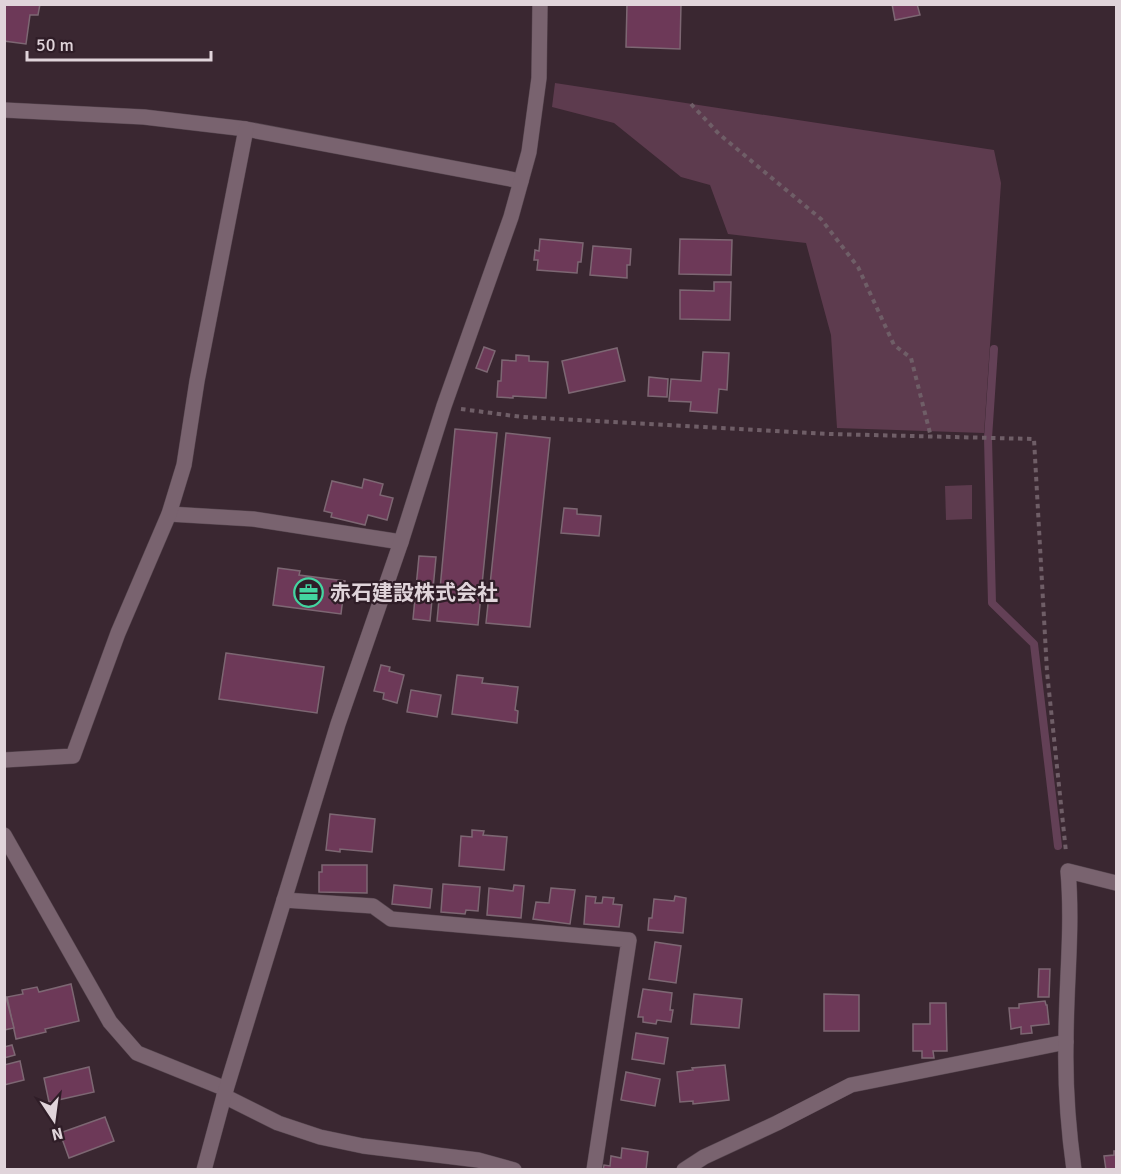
<svg xmlns="http://www.w3.org/2000/svg" width="1121" height="1174" font-family="Signika,'Noto Sans JP',sans-serif">
<style>
.green{fill:#5d3b4e}
.lines{fill:none;stroke-linecap:round;stroke-linejoin:round}
.stream{stroke:#634056;stroke-width:8}
.building{fill:#6d3958;stroke:#7d6773;stroke-width:1.5}
.street-casing{stroke:#56464f;stroke-width:16}
.path{stroke:#6f5e67;stroke-width:4;stroke-dasharray:4.5 4.5;stroke-linecap:butt}
.street{stroke:#79636f;stroke-width:15}
.labels{text-anchor:middle;stroke-width:4.5;stroke-linejoin:round;paint-order:stroke}
.poi-label{font-size:21px;font-weight:bold;fill:#e0d4da;stroke:#2f1d27;text-anchor:start}
</style>
<rect width="100%" height="100%" fill="#3a2731"/>
<g class="green">
<polygon points="555,83 994,150 1001,183 984,433 837,428 831,335 806,243 728,234 710,185 681,177 614,123 552,107"/>
<polygon points="972,485 972,519 946,520 945,486"/>
</g>
<g class="lines">
<polyline class="stream" points="994,349 988,438 992,603 1034,644 1058,846"/>
</g>
<g class="building">
<polygon points="4,4 40,4 38,15 30,15 26,44 4,41"/>
<polygon points="627,4 681,4 680,49 626,47"/>
<polygon points="892,4 917,4 920,15 895,20"/>
<polygon points="540,239 583,243 581,262 578,262 577,273 537,270 538,260 534,260 535,250 539,251"/>
<polygon points="680,239 732,240 731,275 679,274"/>
<polygon points="593,246 631,249 630,265 627,265 627,278 590,275"/>
<polygon points="714,282 731,282 730,320 680,319 680,290 714,291"/>
<polygon points="484,347 495,351 487,372 476,368"/>
<polygon points="617,348 625,381 569,393 562,361"/>
<polygon points="703,352 729,353 727,390 719,389 717,413 690,411 691,402 669,401 671,379 701,381"/>
<polygon points="516,355 529,356 529,361 548,362 546,398 513,396 513,398 497,397 498,381 501,381 502,360 516,361"/>
<polygon points="649,377 668,379 667,397 648,396"/>
<polygon points="455,429 497,433 478,625 437,621"/>
<polygon points="506,433 550,438 530,627 486,623"/>
<polygon points="364,479 383,484 380,495 393,498 387,520 368,515 365,525 331,517 332,513 324,511 332,481 362,488"/>
<polygon points="564,508 577,509 577,514 601,516 599,536 561,533"/>
<polygon points="419,556 436,557 430,621 413,619"/>
<polygon points="278,568 300,571 299,575 345,581 341,614 273,605"/>
<polygon points="226,653 324,667 317,713 219,699"/>
<polygon points="381,665 390,667 389,671 404,675 397,703 383,699 384,693 374,691"/>
<polygon points="457,675 483,678 482,683 518,687 515,710 518,711 517,723 452,714"/>
<polygon points="411,690 441,695 437,717 407,712"/>
<polygon points="330,814 375,819 372,852 340,849 340,852 326,850"/>
<polygon points="472,830 484,831 483,835 507,837 504,870 459,866 461,836 472,837"/>
<polygon points="322,865 367,865 367,893 319,892 319,872 322,872"/>
<polygon points="443,884 480,887 478,911 466,910 465,914 441,912"/>
<polygon points="394,885 432,889 430,908 392,904"/>
<polygon points="514,885 524,886 521,918 487,915 489,888 513,891"/>
<polygon points="551,888 575,890 570,924 533,919 536,902 549,903"/>
<polygon points="586,896 596,897 595,903 602,903 603,897 614,898 613,904 622,905 619,927 584,924"/>
<polygon points="675,896 686,898 683,933 648,930 649,918 652,918 654,899 674,901"/>
<polygon points="655,942 681,946 676,983 649,979"/>
<polygon points="1039,969 1050,969 1049,997 1038,997"/>
<polygon points="71,984 79,1021 45,1029 46,1032 16,1039 7,997 23,994 22,990 37,987 39,992"/>
<polygon points="643,989 672,993 670,1010 673,1010 671,1022 657,1020 656,1024 643,1022 643,1017 638,1017"/>
<polygon points="694,994 742,999 739,1028 691,1024"/>
<polygon points="824,994 859,995 859,1031 824,1031"/>
<polygon points="6,997 14,1028 4,1030 4,998"/>
<polygon points="1045,1001 1046,1005 1047,1005 1049,1024 1031,1026 1032,1033 1021,1034 1021,1027 1011,1029 1009,1008 1019,1008 1019,1004"/>
<polygon points="930,1003 946,1003 947,1051 933,1051 934,1058 922,1058 922,1051 913,1051 913,1024 930,1024"/>
<polygon points="636,1033 668,1038 664,1064 632,1059"/>
<polygon points="12,1045 15,1055 4,1058 4,1047"/>
<polygon points="20,1061 24,1080 4,1085 4,1065"/>
<polygon points="725,1065 729,1100 693,1104 693,1101 680,1102 677,1072 693,1070 692,1068"/>
<polygon points="89,1067 94,1092 49,1102 44,1078"/>
<polygon points="626,1072 660,1079 655,1106 621,1100"/>
<polygon points="105,1117 114,1141 69,1158 60,1133"/>
<polygon points="622,1148 648,1152 646,1170 603,1170 604,1165 610,1166 611,1156 621,1158"/>
<polygon points="1114,1151 1116,1151 1116,1170 1106,1170 1104,1156 1114,1155"/>
</g>
<g class="lines">
<defs>
<g id="street">
<polyline points="4,110 144,117 246,129 521,181"/>
<polyline points="169,514 253,519 401,542"/>
<polyline points="4,760 73,756 118,633 169,514 184,465 197,381 246,129"/>
<polyline points="4,835 110,1022 137,1053 226,1089"/>
<polyline points="284,900 373,906 391,919 629,940 594,1170"/>
<polyline points="224,1096 278,1123 320,1137 363,1146 478,1160 514,1170"/>
<polyline points="204,1170 224,1096 338,724 401,542 444,406 511,217 521,181 529,152 539,78 540,4"/>
<polyline points="684,1170 704,1157 777,1123 851,1085 1066,1042"/>
<path d="M1074,1170C1068,1127 1065,1084 1066,1041C1066,984 1073,928 1068,871L1116,883"/>
</g>
</defs>
<use href="#street" class="street-casing"/>
<g class="path">
<polyline points="691,104 719,134 821,219 858,267 894,345 911,358 931,437"/>
<polyline points="461,409 522,417 830,434 1034,439 1047,672 1066,852"/>
</g>
<use href="#street" class="street"/>
</g>
<defs>
<symbol id="office-ring" viewBox="-11 -11 22 22"><circle r="9.5" fill="#2f1d27" stroke="#43d4a0" stroke-width="1.5"/><path d="M-6-3h4V-5.5h4V-3h4V5H-6ZM-1-4.5V-3h2v-1.5ZM-6 0V1H6V0Z" fill="#43d4a0"/></symbol>
</defs>
<g fill-rule="evenodd">
<use href="#office-ring" x="292" y="576" width="33" height="33"/>
</g>
<g class="labels">
<g class="poi-label">
<text x="330" y="600">赤石建設株式会社</text>
</g>
</g>
<rect width="1121" height="1174" fill="none" stroke="#e0d4da" stroke-width="12"/>
<g transform="translate(54 1120) rotate(167)" stroke="#2f1d27" stroke-width="4.5" paint-order="stroke">
<path d="M0-4.5L10 22L0 15L-10 22Z" fill="#e0d4da"/>
<text y="-9" font-size="16" font-weight="bold" text-anchor="middle" fill="#e0d4da">N</text>
</g>
<path d="M27 51v9h184v-9" fill="none" stroke="#e0d4da" stroke-width="3"/>
<text x="36" y="51" font-size="18" fill="#e0d4da" stroke="#2f1d27" stroke-width="4.5" paint-order="stroke">50 m</text>
</svg>
